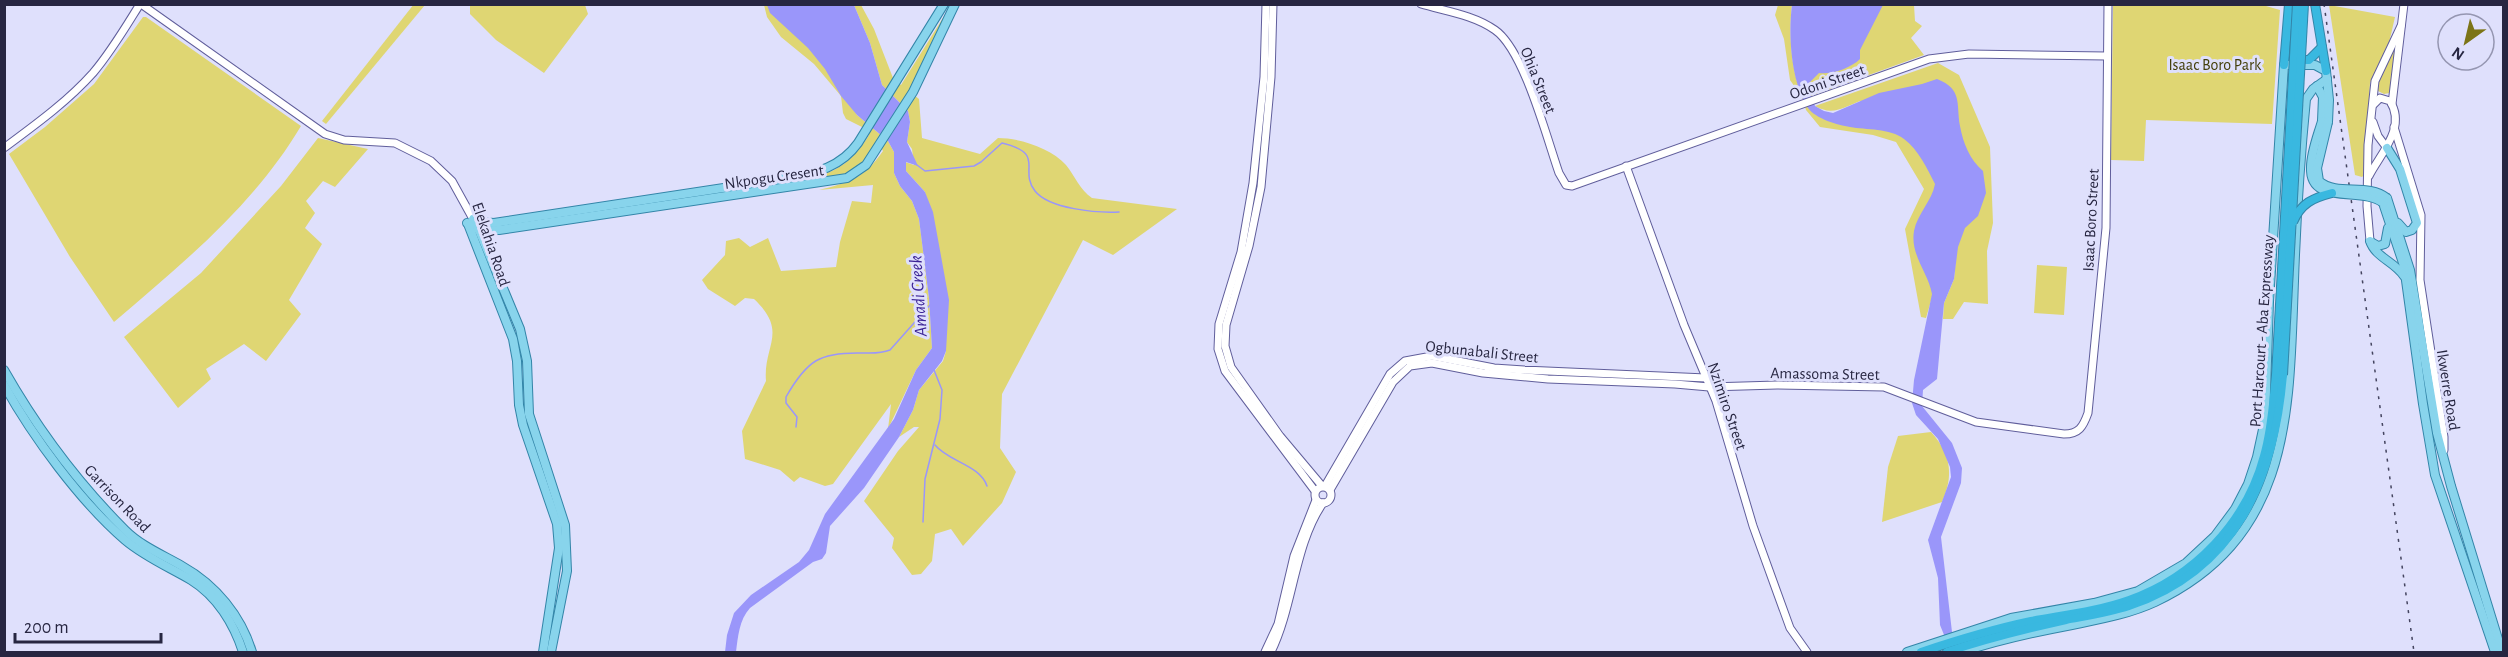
<svg xmlns="http://www.w3.org/2000/svg" width="2508" height="657" font-family="'Alegreya Sans',sans-serif">
<style>
.green{fill:#dfd673}
.water{fill:#9a96fa}
.lines{fill:none;stroke-linecap:round;stroke-linejoin:round}
.stream{stroke:#9a96fa;stroke-width:1.5}
.secondary-casing{stroke:#605e9b;stroke-width:9}
.primary-casing{stroke:#3385a8;stroke-width:10}
.highway-casing{stroke:#3385a8;stroke-width:10}
.secondary{stroke:#fff;stroke-width:7}
.primary{stroke:#88d4ec;stroke-width:8}
.highway{stroke:#39b8e0;stroke-width:8}
.rail{stroke:#44445f;stroke-width:1.5;stroke-dasharray:3 6;stroke-linecap:butt}
.primary-bridge-casing{stroke:#3385a8;stroke-width:10;stroke-linecap:butt}
.highway-bridge-casing{stroke:#3385a8;stroke-width:10;stroke-linecap:butt}
.primary-bridge{stroke:#88d4ec;stroke-width:8}
.highway-bridge{stroke:#39b8e0;stroke-width:8}
.labels{text-anchor:middle;stroke-width:6;stroke-linejoin:round;paint-order:stroke}
.park-label{font-size:16px;fill:#433e09;stroke:#dfe0fc}
.street-label{font-size:16px;fill:#272641;stroke:#dfe0fc}
.water-label{font-size:18px;font-style:italic;fill:#3b2395;stroke:#dfe0fc}
</style>
<rect width="100%" height="100%" fill="#dfe0fc"/>
<g class="green">
<polygon points="414,4 425,5 326,124 322,121"/>
<polygon points="470,4 585,5 588,14 544,73 496,40 470,14"/>
<polygon points="2259,4 2280,10 2272,124 2146,120 2144,161 2111,160 2113,5"/>
<path d="M764,5H778L796,22L857,115L888,141L894,152V173L900,186L912,201L919,219L929,298L932,348L916,370L888,429L891,404L833,484L825,486L800,477L794,482L780,470L745,459L742,431L766,381C763,345 789,332 754,299L745,298L735,306L708,289L702,280L725,255L726,241L739,238L750,247L768,238L781,271L836,267L840,242L852,201L871,203L873,185L819,190C851,182 864,178 883,151L877,141L866,160L849,173L791,183C796,179 809,178 817,176C841,171 857,155 869,135L862,127L846,119L843,113L841,96L814,64L781,37L767,17Z"/>
<path d="M854,5H861L874,29L893,78L901,85L951,5L909,91L919,99L922,138L980,154L998,138C1019,138 1051,148 1066,165C1075,176 1080,190 1092,198L1177,209L1113,255L1083,240L1002,394L1000,448L1016,472L1002,503L963,546L951,529L935,534L932,561L921,574L912,575L892,548L894,538L864,501L898,451L919,427H914L899,437L913,410L919,390L943,361L946,351L925,192L906,171L905,162L914,165L912,149L907,142L910,122L908,111L882,85L870,43Z"/>
<path d="M1778,5H1792C1788,35 1791,92 1815,114L1935,128L1939,273L1926,318L1921,317L1905,229L1924,189L1896,142L1873,135L1820,127L1806,110L1802,97L1790,80L1784,39L1775,15Z"/>
<polygon points="1806,5 1914,5 1915,21 1922,26 1911,38 1924,55 1811,96 1807,85"/>
<polygon points="2329,5 2395,17 2389,43 2370,83 2365,174 2362,177 2355,175"/>
<path d="M143,17H146L301,126C254,205 183,263 114,322L70,257L9,154L45,127L94,84Z"/>
<polygon points="2395,47 2390,93 2384,94 2378,91 2378,80 2382,69"/>
<path d="M1938,63L1959,75L1990,147L1993,223L1987,251L1988,304L1964,302L1953,319H1943L1944,303L1954,279L1963,182L1860,101C1843,108 1832,116 1815,106Z"/>
<polygon points="318,138 368,149 335,187 323,181 306,201 315,213 305,228 322,244 289,300 301,314 266,361 244,344 206,369 211,379 178,408 124,337 201,273 281,186"/>
<polygon points="2037,265 2067,267 2064,315 2034,313"/>
<path d="M1931,432C1951,454 1954,475 1942,502L1882,522L1888,467L1898,436Z"/>
</g>
<g class="water">
<path d="M767,5H854L870,43L882,85L908,111L910,122L907,142L918,166L906,162V171L925,192L933,212L949,300L946,351L942,361L919,390L913,410L899,437L864,488L830,526L826,553L822,559L813,562L750,608C739,620 738,637 736,652H725L727,635L734,613L751,595L799,562L809,550L825,514L894,419L916,370L932,348L929,298L919,219L912,201L900,186L894,173V152L888,141L857,115L841,96L825,69L808,48L770,13Z"/>
<path d="M1792,5H1883L1860,50V59C1851,68 1831,75 1819,73L1807,85L1815,106L1824,111L1833,113L1879,93L1922,84L1937,79C1963,89 1956,104 1960,126C1963,143 1970,160 1983,171L1986,193L1978,216L1965,228L1958,247L1954,279L1944,303L1937,379L1923,390L1922,406L1952,443L1962,468L1961,483L1941,537L1952,632L1962,652H1951L1940,625L1938,578L1928,540L1951,477L1950,467L1938,439L1916,415L1912,403L1914,380L1932,294C1928,272 1910,255 1914,231C1917,214 1932,201 1935,184C1928,170 1918,149 1904,139C1890,128 1866,130 1850,127C1838,125 1816,119 1808,108C1791,82 1788,35 1792,5Z"/>
</g>
<g class="lines">
<g class="stream">
<path d="M917,165L925,171L974,166L981,162L1002,143C1047,154 1018,169 1035,191C1049,209 1097,213 1119,212"/>
<path d="M796,427L797,417L786,403V397C807,360 820,352 862,353C872,353 880,354 890,350L930,305"/>
<path d="M935,445C949,462 980,465 987,486"/>
<polyline points="923,522 925,479 940,419 942,390 934,370"/>
</g>
<defs>
<g id="secondary">
<polyline points="141,4 325,134 344,140 395,143 431,161 452,181 473,219"/>
<polyline points="1266,4 1264,77 1253,183 1241,252 1219,324 1218,349 1225,371 1315,491"/>
<polyline points="1273,4 1271,77 1261,187 1249,246 1226,325 1225,346 1231,367 1280,436 1322,486"/>
<path d="M1421,4C1445,11 1474,15 1495,30C1524,50 1547,139 1559,173L1566,185L1572,186L1929,59L1969,54L2106,56"/>
<polyline points="2392,104 2404,4"/>
<polyline points="2373,122 2378,136 2387,148"/>
<polyline points="2394,127 2421,215 2420,280 2444,437 2444,450"/>
<path d="M4,148C35,125 67,102 93,73C111,52 125,28 140,4"/>
<polyline points="1626,166 1684,325 1716,401 1753,526 1790,628 1807,652"/>
<path d="M2369,176C2380,154 2407,128 2390,101L2380,98L2374,104"/>
<polyline points="2370,241 2367,206 2368,145 2375,81 2401,26"/>
<polyline points="1325,486 1390,374 1405,361 1432,356 1494,368 1524,370 1706,378"/>
<circle cx="1323" cy="495" r="8"/>
<path d="M1330,490L1393,382L1410,366L1432,363L1483,373L1548,379L1675,384L1709,387L1777,385L1884,387L1976,422L2064,434C2079,434 2083,427 2088,413L2106,228L2108,4"/>
<polyline points="1265,652 1278,624 1294,556 1316,500"/>
<path d="M1271,652C1294,605 1294,545 1323,503"/>
</g>
<g id="primary">
<polyline points="2317,86 2323,97 2322,121"/>
<polyline points="2387,148 2400,169 2417,223 2412,230 2406,232 2398,223"/>
<polyline points="2387,198 2410,270 2437,433 2451,486 2502,652"/>
<polyline points="2383,203 2404,266 2423,404 2435,475 2495,652"/>
<path d="M473,219L480,222L494,223L789,178C816,173 841,167 858,143L944,4"/>
<path d="M467,223C477,232 486,231 499,230L847,178L866,165L913,92L955,4"/>
<polyline points="468,224 513,339 517,361 519,405 523,425 557,524 559,548 543,652"/>
<polyline points="478,228 520,329 527,361 529,414 565,525 567,571 551,652"/>
<path d="M2370,241C2376,258 2394,261 2404,276"/>
<polyline points="2371,242 2378,246 2385,244 2388,228"/>
<path d="M4,370C37,428 78,483 125,530C141,546 163,555 182,566C216,585 241,616 252,652"/>
<path d="M4,385C33,437 80,501 125,540C145,557 169,567 191,580C217,596 234,624 243,652"/>
<polyline points="1907,652 2011,618 2094,603 2138,591 2186,563 2215,536 2235,509 2248,484 2257,457 2265,420 2269,302 2284,65 2315,65 2326,71 2329,100 2328,122"/>
<path d="M1962,652C1998,640 2035,632 2072,625C2101,619 2129,614 2155,602C2292,537 2289,412 2294,281C2296,221 2300,160 2306,99L2313,89L2327,79"/>
</g>
<g id="highway">
<polyline points="2315,4 2326,71"/>
<polyline points="2295,60 2309,60 2322,47"/>
<polyline points="2284,65 2289,4"/>
<path d="M1921,652C1957,640 1993,629 2031,621C2063,615 2098,611 2129,600C2194,577 2246,523 2264,456C2272,429 2273,402 2276,375"/>
<path d="M1947,652C1986,639 2026,629 2066,620C2087,616 2108,613 2129,606C2236,570 2274,480 2283,375"/>
</g>
</defs>
<use href="#secondary" class="secondary-casing"/>
<use href="#primary" class="primary-casing"/>
<use href="#highway" class="highway-casing"/>
<use href="#secondary" class="secondary"/>
<use href="#primary" class="primary"/>
<use href="#highway" class="highway"/>
<polyline class="rail" points="2324,4 2414,652"/>
<defs>
<g id="primary-bridge">
<path d="M2322,121C2318,135 2311,152 2311,167C2309,207 2363,186 2383,203"/>
<path d="M2328,122L2317,168L2319,181C2338,197 2367,182 2387,198"/>
</g>
<g id="highway-bridge">
<path d="M2293,222C2301,203 2313,198 2332,193"/>
<polyline points="2276,375 2297,4"/>
<polyline points="2283,375 2304,4"/>
</g>
</defs>
<use href="#primary-bridge" class="primary-bridge-casing"/>
<use href="#highway-bridge" class="highway-bridge-casing"/>
<use href="#primary-bridge" class="primary-bridge"/>
<use href="#highway-bridge" class="highway-bridge"/>
</g>
<g class="labels">
<g class="park-label">
<text x="2215" y="70">Isaac Boro Park</text>
</g>
<g class="street-label">
<text transform="translate(1539 80) rotate(68)" y="6">Ohia Street</text>
<text transform="translate(1827 81) rotate(-19)" y="6">Odoni Street</text>
<text transform="translate(774 176) rotate(-8)" y="6">Nkpogu Cresent</text>
<text transform="translate(2090 220) rotate(-87)" y="6">Isaac Boro Street</text>
<text transform="translate(492 244) rotate(71)" y="6">Elekahia Road</text>
<text transform="translate(2261 331) rotate(-86)" y="6">Port Harcourt - Aba Expressway</text>
<text transform="translate(1482 351) rotate(6)" y="6">Ogbunabali Street</text>
<text transform="translate(1825 373) rotate(1)" y="6">Amassoma Street</text>
<text transform="translate(2449 390) rotate(81)" y="6">Ikwerre Road</text>
<text transform="translate(1728 406) rotate(71)" y="6">Nzimiro Street</text>
<text transform="translate(118 498) rotate(46)" y="6">Garrison Road</text>
</g>
<g class="water-label">
<text transform="translate(918 296) rotate(-94)" y="6">Amadi Creek</text>
</g>
</g>
<rect width="2508" height="657" fill="none" stroke="#272641" stroke-width="12"/>
<g transform="translate(2466 42) rotate(214)"><circle r="28" fill="#dfe0fc" stroke="#9596b1" stroke-width="1.5"/>
<path d="M0-4.5L10 22L0 15L-10 22Z" fill="#7c7417"/>
<text y="-9" font-size="16" font-weight="bold" text-anchor="middle" fill="#272641">N</text>
</g>
<path d="M15 633v9h146v-9" fill="none" stroke="#272641" stroke-width="3"/>
<text x="24" y="633" font-size="18" fill="#272641" stroke="#dfe0fc" stroke-width="4.5" paint-order="stroke">200 m</text>
</svg>
